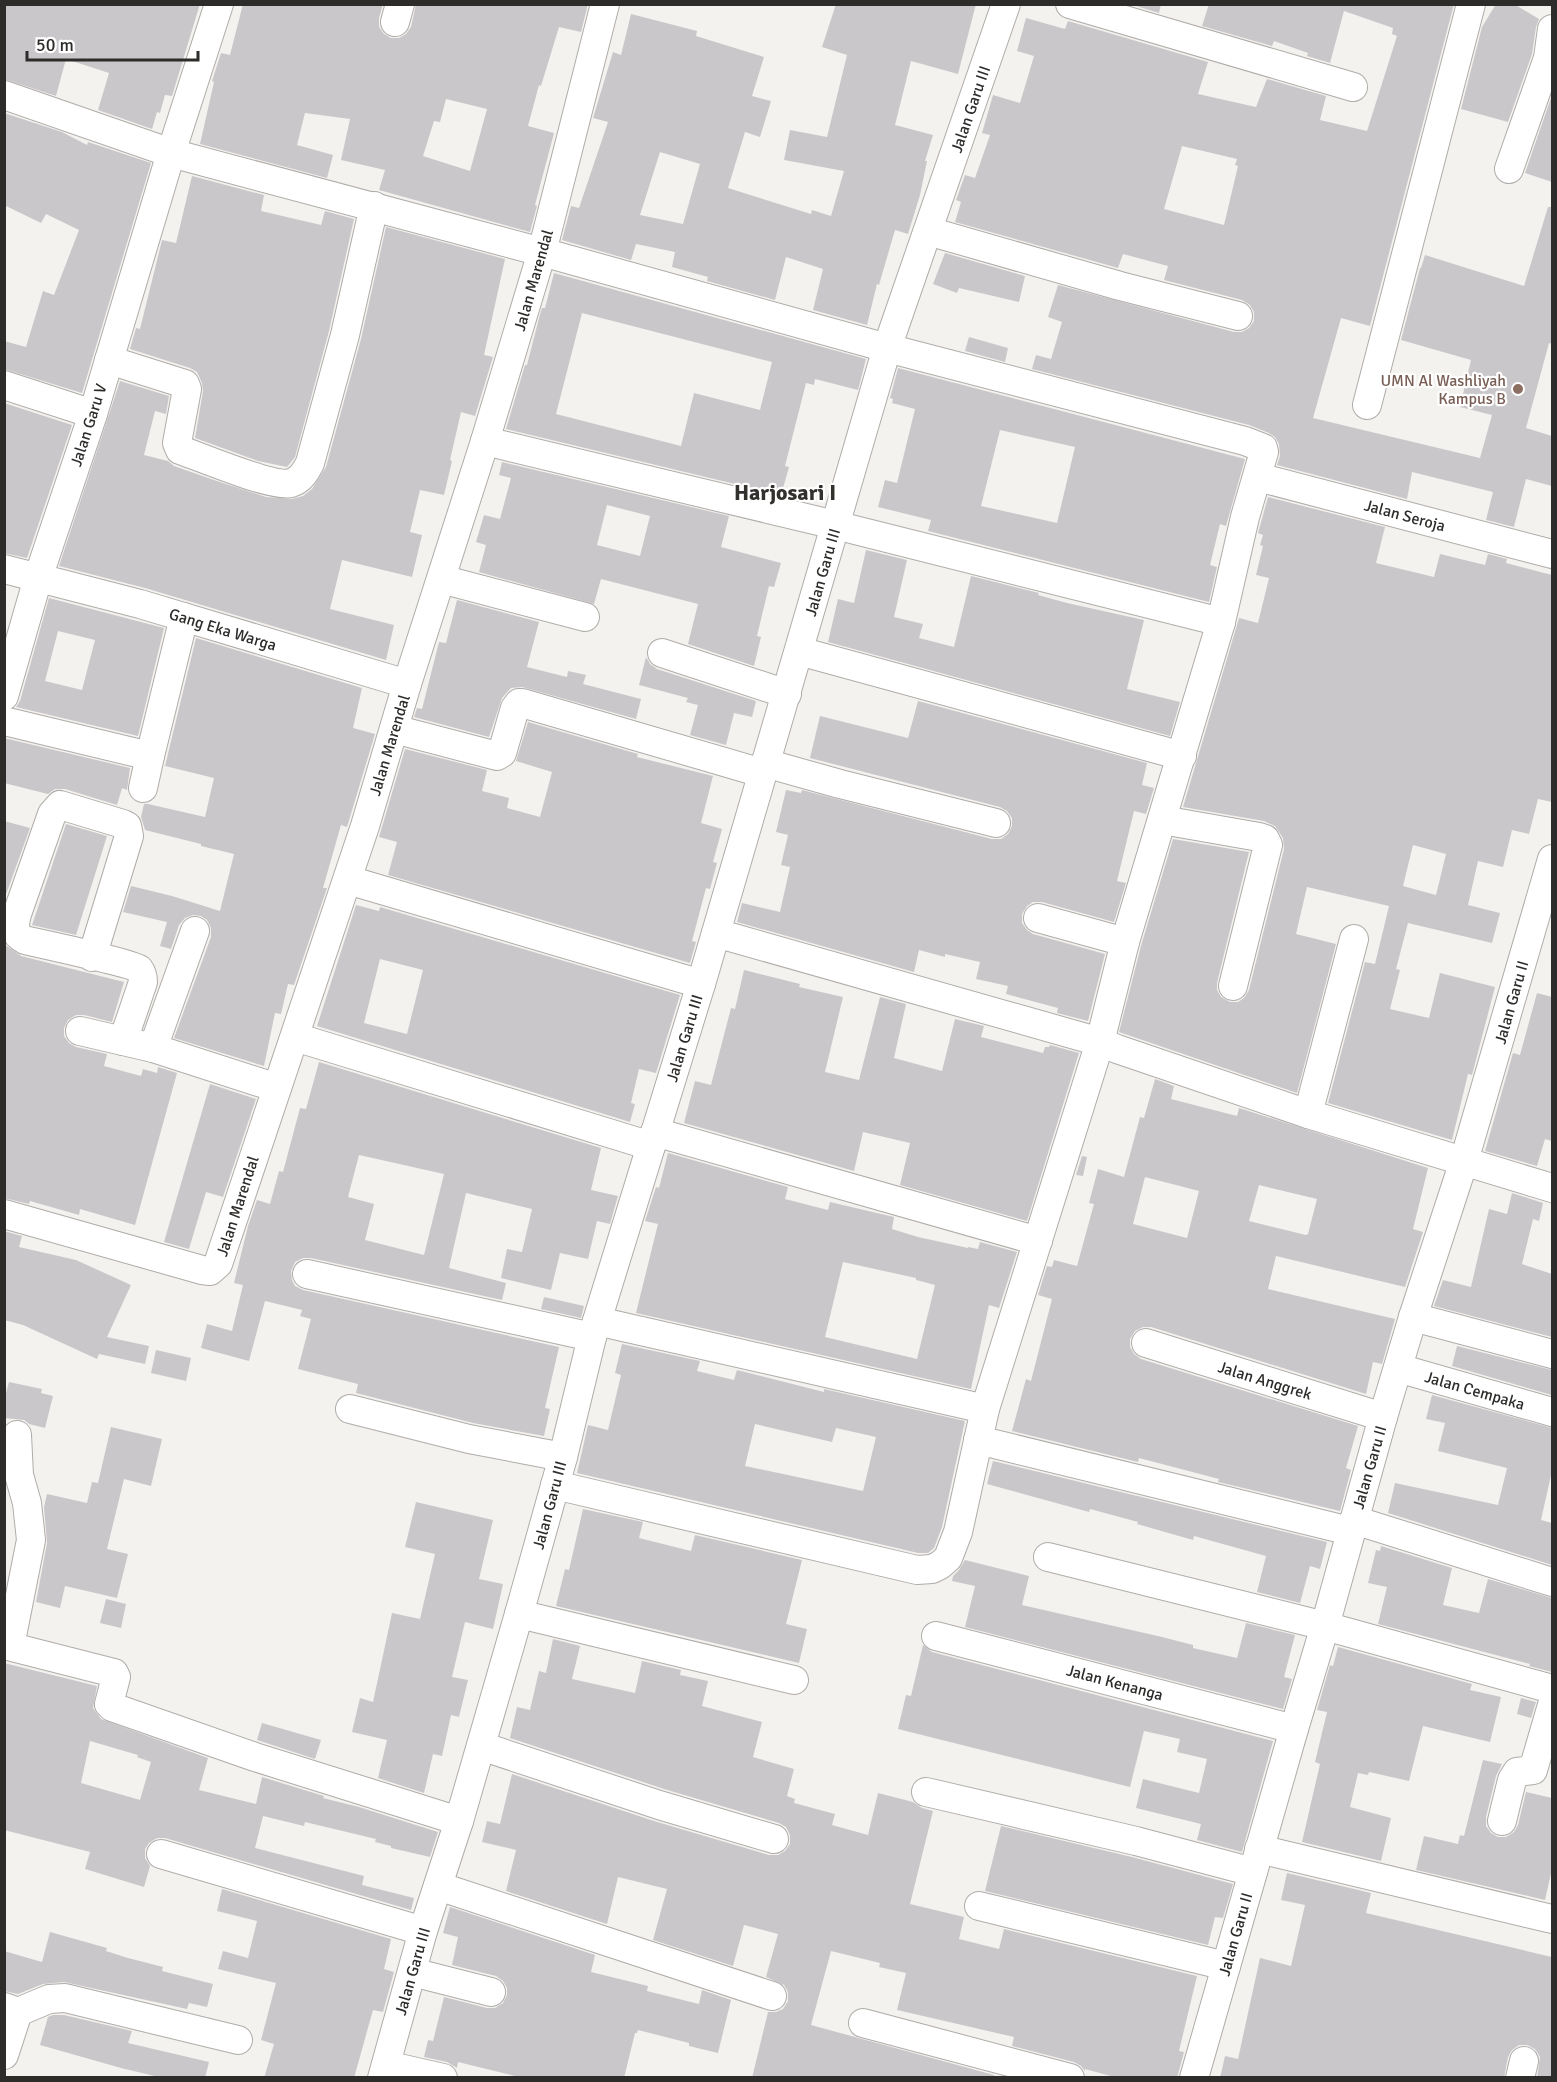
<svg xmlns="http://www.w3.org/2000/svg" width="1557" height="2082" font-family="Signika,sans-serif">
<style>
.building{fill:#cac7cb;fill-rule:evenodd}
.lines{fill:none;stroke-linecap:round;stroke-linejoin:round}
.minor-casing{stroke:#afaca9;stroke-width:30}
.minor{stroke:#fff;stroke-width:28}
.education-dot{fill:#8d6e63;stroke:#fff;stroke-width:2}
.labels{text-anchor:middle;stroke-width:4.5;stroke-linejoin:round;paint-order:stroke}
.street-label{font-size:16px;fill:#2d2c2a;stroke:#fff}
.education-label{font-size:16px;fill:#785e54;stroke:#fff;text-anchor:end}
.district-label{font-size:22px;font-weight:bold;fill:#33312e;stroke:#fff}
</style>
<rect width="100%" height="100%" fill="#f4f2ee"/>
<g class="building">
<polygon points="4,4 200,4 172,96 165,95 160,113 157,112 152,129 98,110 109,73 66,59 56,96 4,79"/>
<path d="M243,4H383L379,18V27L384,34L391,38H399L406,34L411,27L416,4H588L581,32L559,27L541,86L539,85L528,126L554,133L535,205L537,206L530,232L379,190L385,170L341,160L350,119L305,113L297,145L333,155L327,178L200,144L214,82L212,81L221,53L230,55ZM446,99L487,109L470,171L423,156L434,121L440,122Z"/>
<path d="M836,4H976L958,74L911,61L895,125L933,135L925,161H927L920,195L908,234L895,230L879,285L877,284L867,325L813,310L823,269L786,257L775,300L707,281L708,277L672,267L675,252L636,244L631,260L562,240L571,206L579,208L608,122L593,118L613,52L621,55L631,14L697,31L696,36L764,57L752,96L771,101L760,137L745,132L728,188L811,214L812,210L831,216L844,171L784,160L790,130L827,137L847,55L822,47ZM660,152L700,164L683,224L640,215Z"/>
<polygon points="1130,4 1161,4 1159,13"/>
<path d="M1209,4H1454L1370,326L1341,318L1313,418L1480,458L1492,415L1460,407L1471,360L1401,340L1420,268H1421L1425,255L1524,286L1548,207H1552V344L1549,343L1526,428L1552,436V486L1526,479L1514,527L1486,520L1493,492L1412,472L1407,499L1277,465L1280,456L1279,444L1275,437L1269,433L1249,425L1032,369L1036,355L1051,359L1062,322L1048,317L1058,285L1234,332H1242L1249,328L1254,321V312L1250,305L1242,300L1164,280L1168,266L1123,254L1118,268L955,222L961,202L956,200L965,175L975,178L990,135L982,133L993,95L1020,103L1034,56L1017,51L1026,18L1065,29L1068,21L1208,62L1198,94L1256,107L1267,79L1326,96L1320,120L1367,131L1397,36L1392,34L1393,28L1344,11L1330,63L1307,56L1308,53L1274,41L1272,46L1202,26ZM1182,146L1237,159L1235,165L1238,166L1224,225L1164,209Z"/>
<polygon points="1496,4 1514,4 1539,19 1536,27 1532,54 1508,122 1461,109 1482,27"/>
<polygon points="1552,95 1552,182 1525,173"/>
<polygon points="4,113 62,132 87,145 88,142 151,163 82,393 4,369 4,341 26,347 43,291 54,295 79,230 46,214 41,223 4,205"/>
<polygon points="192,176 264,195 261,211 321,225 325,211 354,219 329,331 295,457 287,467 258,461 195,438 203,391 202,383 197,372 190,368 130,349 136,328 140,329 162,240 176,243"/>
<polygon points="386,227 505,259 484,355 493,357 475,416 461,412 450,460 452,461 444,495 420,490 410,532 422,535 412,577 342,560 330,609 394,625 386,660 145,588 59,566 120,381 169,396 166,414 155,411 144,455 168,461 174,466 214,480 266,497 292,499 303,496 312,489 326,467 361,339"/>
<polygon points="945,253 1025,276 1019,302 959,288 957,293 933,284"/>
<path d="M554,273L866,359L858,390L815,379L814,385L806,383L785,466L789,467L781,495L506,429L525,365H527L539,318L542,308H545ZM582,313L772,362L760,410L694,393L681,446L556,414Z"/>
<polygon points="969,337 1008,348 1005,362 965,351"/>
<path d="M898,368L1245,459L1226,526L1220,524L1210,565L1217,567L1209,602L928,531L931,520L878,507L885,480L897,483L915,409L892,403L893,399L890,398ZM1000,430L1075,447L1057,523L981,506Z"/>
<polygon points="4,403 72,425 27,558 4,553"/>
<path d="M502,462L729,516L721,547L781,563L774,587L769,586L757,636L761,637L754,666L688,644L698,604L601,579L594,604L479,572L486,545L476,542L484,515L500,519L511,478L499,475ZM607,505L650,516L640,556L597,545Z"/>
<path d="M1268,497L1385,527L1376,563L1434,577L1440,554L1485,565L1488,554L1507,559L1506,563L1552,575V802L1538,799L1529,834L1512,830L1503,867L1478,861L1468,905L1500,913L1492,943L1408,923L1396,969L1400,970L1390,1009L1429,1018L1440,973L1495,987L1472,1075L1468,1074L1452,1140L1328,1103L1365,962L1375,964L1389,906L1307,887L1296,934L1336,944L1297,1093L1119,1032L1141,946L1173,839L1249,852L1217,983V990L1221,997L1230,1002H1238L1244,998L1249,990L1284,849L1283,838L1275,826L1264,821L1183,807L1239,618L1258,623L1269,578L1256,575L1263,546L1260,545L1263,535L1258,533ZM1413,845L1446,854L1436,895L1403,886Z"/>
<polygon points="866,550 907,560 894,617 923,624 919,638 954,647 971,576 1039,593 1038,595 1067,603 1144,620 1127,689 1180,702 1170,736 828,642 838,599 854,603"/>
<path d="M49,598L164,628L138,736L16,707L20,701ZM58,631L95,640L82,690L45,681Z"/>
<polygon points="457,600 539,622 527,667 567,677 568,671 586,675 583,684 641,699 636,719 522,687 511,688 502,698 489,737 414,717 417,708 422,709 439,642 446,643"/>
<polygon points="196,638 362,688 353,728 375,734 347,827 341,825 323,888 327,888 294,985 288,984 281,1014 275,1013 264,1066 174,1038 211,937 211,928 207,920 201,916 193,915 185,918 179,925 171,949 160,946 167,922 123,912 131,886 172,896 220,911 234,854 201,846 201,844 145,830 141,817 144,804 148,804 205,817 214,778 165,766"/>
<polygon points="646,657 650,664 657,669 756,701 752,717 734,713 726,745 690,735 698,705 686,702 688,698 639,685"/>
<polygon points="918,701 1147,763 1142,785 1154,788 1146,814 1134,811 1117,881 1126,883 1114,922 1042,902 1033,902 1027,906 1022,914 1022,923 1027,930 1033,934 1105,954 1088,1021 1057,1013 1058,1008 1006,994 1008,986 976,979 980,962 945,954 945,957 919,950 914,972 737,922 742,903 780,912 790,867 781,865 788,835 776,832 786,790 801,793 802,790 992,839 1001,839 1008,834 1012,826 1012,818 1007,811 1000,807 810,758 820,716 908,738"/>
<polygon points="528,722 638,754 637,757 713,776 701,823 722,829 713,862 717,863 710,889 706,888 692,941 696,942 690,963 388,875 397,842 379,837 405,749 487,770 482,791 509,798 507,808 540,817 552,772 516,761"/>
<polygon points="4,738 130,768 127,790 122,788 117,805 65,789 55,789 48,794 4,783"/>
<polygon points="4,821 30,828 4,900"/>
<polygon points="66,824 107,836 76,935 32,925"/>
<path d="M356,905L379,911L380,907L680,995L656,1073L639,1069L631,1103L635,1104L630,1122L317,1026ZM380,959L423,970L407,1034L364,1023Z"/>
<polygon points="4,944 21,956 124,982 112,1022 84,1015 76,1015 68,1020 64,1028 64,1036 69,1043 76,1047 107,1054 104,1066 141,1076 143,1069 157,1073 158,1067 177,1073 135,1225 80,1209 79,1215 30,1201 29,1204 4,1198"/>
<polygon points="744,970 800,984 799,987 843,997 825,1072 859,1080 880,997 906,1004 894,1058 942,1071 955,1019 984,1026 981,1037 1043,1053 1045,1047 1049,1047 1050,1045 1079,1053 1027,1221 900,1185 910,1143 863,1132 854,1171 684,1123 695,1081 711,1085 731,1008 735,1009"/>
<polygon points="1537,993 1552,997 1552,1141 1545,1139 1537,1166 1485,1151 1513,1053 1520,1055"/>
<path d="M319,1062L601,1148L591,1190L618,1196L610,1224L597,1221L588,1259L560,1253L551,1290L501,1278L507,1249L522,1252L532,1209L466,1193L449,1268L506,1283L502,1300L311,1258H303L295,1262L291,1271L292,1280L295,1286L303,1290L559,1347L545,1408L550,1409L544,1436L473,1423L356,1393L358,1384L298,1369L311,1319L300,1316L302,1310L265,1301L249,1361L201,1348L207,1324L232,1331L243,1285L234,1283L248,1226L257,1200L270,1204L279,1171L283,1172L300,1108L306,1109ZM359,1155L444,1174L424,1255L365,1240L374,1204L348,1197Z"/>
<path d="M1155,1079L1174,1086L1171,1099L1237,1116L1239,1108L1428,1168L1413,1229L1423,1232L1405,1287L1276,1256L1268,1289L1395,1319L1382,1364L1373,1362L1366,1394L1151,1327H1143L1135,1331L1130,1339V1347L1134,1354L1141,1359L1358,1426L1346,1468L1351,1470L1340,1511L1218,1482L1219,1479L1139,1458L1138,1462L1012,1431L1026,1379L1031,1381L1052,1299L1038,1295L1047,1266L1052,1267L1054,1260L1077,1266L1094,1204L1089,1203L1098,1169L1124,1177L1140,1117L1144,1118ZM1145,1177L1199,1191L1187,1238L1133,1224ZM1259,1185L1317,1199L1308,1234L1306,1235L1249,1221Z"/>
<polygon points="210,1084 256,1099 223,1197 206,1192 189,1249 164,1242"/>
<path d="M668,1153L788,1187L785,1199L828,1210L830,1202L894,1217L892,1229L918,1237L968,1248V1247L978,1249L980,1242L1017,1252L999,1308L989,1305L971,1389L636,1313L658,1224L645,1221L656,1187L659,1188ZM843,1262L916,1278V1280L935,1285L917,1359L825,1337Z"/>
<polygon points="1082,1156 1087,1157 1083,1176 1076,1175"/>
<polygon points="1512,1193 1543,1203 1539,1221 1533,1219 1522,1264 1552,1274 1552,1337 1434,1306 1443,1280 1471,1287 1489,1209 1507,1214"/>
<polygon points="4,1231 22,1236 19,1247 76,1260 131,1285 107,1337 149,1346 145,1364 99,1354 97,1359 23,1325 4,1320"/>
<polygon points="544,1297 584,1306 581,1318 541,1309"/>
<path d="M622,1344L700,1361L697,1371L734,1380L737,1370L824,1392V1389L965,1421L942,1527L934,1548L928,1553H918L577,1473L588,1425L608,1430L621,1375L615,1373ZM755,1424L832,1442L836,1428L876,1437L863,1491L745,1466Z"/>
<polygon points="1457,1346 1552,1370 1552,1395 1452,1366"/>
<polygon points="156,1350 191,1358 186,1381 151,1373"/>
<polygon points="9,1382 42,1389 41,1393 53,1396 45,1428 29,1424 24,1420 4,1418 4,1400"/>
<polygon points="1432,1395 1552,1428 1552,1471 1541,1520 1552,1523 1552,1565 1388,1513 1395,1483 1498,1505 1507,1468 1438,1451 1445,1423 1426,1419"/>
<polygon points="111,1427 162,1439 151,1486 124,1479 107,1549 128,1554 117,1598 65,1586 60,1608 36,1602 47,1543 44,1507 47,1494 87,1503 92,1482 98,1483"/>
<polygon points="993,1461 1327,1542 1320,1569 1310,1566 1300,1603 1257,1592 1266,1556 1194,1536 1193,1540 1137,1524 1138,1522 1090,1509 1089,1512 987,1484"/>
<polygon points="416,1502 493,1520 479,1579 503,1584 493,1629 465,1622 452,1677 468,1680 459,1717 451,1715 442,1756 433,1754 424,1793 378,1778 387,1740 352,1732 360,1698 373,1702 392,1613 420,1619 435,1554 405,1547"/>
<polygon points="583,1509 643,1522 639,1538 691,1551 695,1535 802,1560 786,1624 807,1629 799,1663 556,1606 565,1569 569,1570"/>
<polygon points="1381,1546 1452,1568 1443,1605 1479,1613 1488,1579 1552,1598 1552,1672 1529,1666 1530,1664 1378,1624 1387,1587 1368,1583 1376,1550 1380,1551"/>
<polygon points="965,1560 1029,1576 1022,1605 1162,1637 1193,1645 1193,1648 1237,1658 1246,1623 1295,1635 1284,1677 1292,1679 1283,1709 965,1627 975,1586 952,1581 953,1576 959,1570"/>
<polygon points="106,1599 126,1604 121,1628 100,1623"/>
<polygon points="553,1639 580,1646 572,1679 635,1693 642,1661 681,1670 680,1675 708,1681 702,1706 762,1722 753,1757 794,1769 787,1796 795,1799 794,1803 835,1814 832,1825 868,1835 878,1793 913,1802 922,1808 933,1811 910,1904 964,1917 959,1939 999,1949 1004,1929 1197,1976 1179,2051 1184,2052 1177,2078 1118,2078 1085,2069 1085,2071 1081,2066 1074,2062 1012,2046 1014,2037 897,2010 906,1973 879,1967 880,1963 831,1951 811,2025 994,2075 993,2078 752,2078 768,2012 776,2012 783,2009 788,2001 788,1992 784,1985 766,1977 778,1934 744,1925 733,1966 653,1940 667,1889 618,1877 607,1924 506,1891 516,1850 482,1842 487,1821 500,1824 512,1774 654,1821 769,1855 778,1855 785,1851 790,1844 790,1835 786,1827 779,1823 664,1789 510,1738 517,1707 530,1710 539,1671 546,1673"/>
<polygon points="923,1645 932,1652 1273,1741 1242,1852 1197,1840 1201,1824 1136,1808 1143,1779 1199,1793 1207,1759 1177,1752 1180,1739 1144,1731 1130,1787 898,1729 906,1695 911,1696"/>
<polygon points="1338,1647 1472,1684 1470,1690 1501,1697 1490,1742 1423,1726 1409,1781 1369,1772 1368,1775 1358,1773 1350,1807 1391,1818 1381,1861 1302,1842 1320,1764 1315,1762 1327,1712 1317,1710 1330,1665 1333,1666"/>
<path d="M4,1663L97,1686L93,1708L101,1719L208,1758L199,1790L256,1804L262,1777L324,1796L323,1798L359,1807L438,1832L430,1857L391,1848V1846L375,1842L376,1839L305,1822L304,1826L263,1816L255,1848L364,1876L362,1885L414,1898L411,1910L165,1838H157L149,1843L145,1849V1858L150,1866L144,1887L85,1869L90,1852L4,1830ZM90,1741L138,1755L137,1757L151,1762L140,1800L81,1783Z"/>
<polygon points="1521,1698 1536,1702 1531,1718 1517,1714"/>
<polygon points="262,1723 321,1740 315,1759 257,1740"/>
<polygon points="1483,1760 1502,1764 1496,1776 1486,1817 1486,1826 1491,1833 1498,1837 1506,1837 1514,1832 1518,1825 1526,1792 1552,1798 1552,1869 1545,1900 1416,1870 1424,1836 1458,1844 1460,1835 1464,1836"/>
<polygon points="1001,1826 1132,1857 1233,1884 1223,1918 1215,1917 1208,1945 985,1891"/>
<polygon points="1287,1873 1371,1893 1366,1913 1552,1957 1552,2078 1537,2078 1540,2057 1535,2049 1527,2045 1519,2045 1512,2050 1508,2057 1504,2078 1220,2078 1225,2056 1238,2059 1260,1958 1291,1966 1305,1905 1281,1900"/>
<polygon points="222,1889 391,1939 384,1969 394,1972 383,2012 373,2010 354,2078 264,2078 274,2044 261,2040 276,1983 218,1969 223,1951 248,1958 257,1921 217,1911"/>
<polygon points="450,1907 595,1955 591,1972 648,1986 647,1991 699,2004 702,1990 731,2000 718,2053 689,2046 689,2043 638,2030 637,2033 635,2033 624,2078 523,2078 458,2062 457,2068 447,2062 424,2057 428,2040 433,2041 444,1997 487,2008 495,2008 503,2003 507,1995 507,1988 503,1981 496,1976 452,1965 458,1937 443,1933"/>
<polygon points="50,1932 107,1948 106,1951 128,1958 163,1967 162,1971 213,1984 207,2007 189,2003 187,2009 64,1982 43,1984 18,1994 4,1991 4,1951 42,1962"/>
<polygon points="53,2015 64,2015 132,2031 128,2043 209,2062 205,2078 163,2078 121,2068 40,2045 48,2017"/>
</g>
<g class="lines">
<defs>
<g id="minor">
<polyline points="1070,4 1353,87"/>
<polyline points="395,22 400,4"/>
<polyline points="4,95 171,153 542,252 887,348 1245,441 1263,448 1264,452 1245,517 1221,622 1125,942 1100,1042 985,1409 958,1532 948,1558 940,1565 932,1569 917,1570 555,1485"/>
<polyline points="1509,169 1548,58 1552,29"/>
<polyline points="928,231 1120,286 1238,316"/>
<path d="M109,360L185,384L187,389L177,443L180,450C201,457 273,488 291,483C301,480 306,471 310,463L345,335L374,206"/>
<polyline points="4,385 93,414"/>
<polyline points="1367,405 1471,4"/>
<polyline points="485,441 835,525 1221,622"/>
<polyline points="1258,477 1552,554"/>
<polyline points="4,569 140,604 407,684"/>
<polyline points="441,579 585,617"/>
<polyline points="799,651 1182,756"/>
<polyline points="662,653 787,694"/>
<polyline points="4,696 38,578 93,414 171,153 219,4"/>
<polyline points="4,721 150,756 184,617"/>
<polyline points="394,729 497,756 502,753 515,708 519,703 522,703 762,773"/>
<polyline points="765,763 840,784 996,823"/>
<polyline points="143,788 150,756"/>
<polyline points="1162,820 1259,837 1265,839 1268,845 1233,986"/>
<polyline points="348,880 701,984"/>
<polyline points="1038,918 1125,942"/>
<polyline points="716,933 1100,1042 1117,1049 1308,1114 1552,1188"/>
<path d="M92,957L129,836L127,826L123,824L60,805L52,814L17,914C14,926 13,934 25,940C41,944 131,963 139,969C142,973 143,977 143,982L123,1041"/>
<polyline points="80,1031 153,1048 277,1088"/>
<polyline points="295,1037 651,1146"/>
<polyline points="153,1048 195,931"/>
<polyline points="1308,1114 1354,939"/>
<polyline points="655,1132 1038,1241"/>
<polyline points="4,1214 202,1270 210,1271 218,1264 365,826 407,684 485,441 542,252 605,4"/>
<polyline points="307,1274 592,1337"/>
<polyline points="1413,1317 1552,1354"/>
<polyline points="597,1321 985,1409"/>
<polyline points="1146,1343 1383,1417"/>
<polyline points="1398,1368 1552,1412"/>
<polyline points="350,1409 469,1439 563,1457"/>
<polyline points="978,1440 1350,1531"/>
<polyline points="1354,1520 1552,1582"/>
<polyline points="1048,1557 1325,1626 1552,1689"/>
<polyline points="519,1614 794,1680"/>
<polyline points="936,1636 1294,1729"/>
<polyline points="4,1645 114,1673 116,1677 109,1704 112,1707 255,1757 459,1821"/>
<polyline points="10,1646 31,1540 27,1503 19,1475 17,1435"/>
<polyline points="481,1746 659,1805 774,1839"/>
<polyline points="926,1792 1136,1841 1253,1872"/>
<polyline points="1502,1821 1512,1780 1517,1772 1533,1770 1552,1705"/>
<polyline points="1259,1849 1552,1919"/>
<polyline points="161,1854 423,1931"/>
<polyline points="438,1886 772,1996"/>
<polyline points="979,1906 1226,1966"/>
<polyline points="412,1972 491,1992"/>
<polyline points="4,2007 18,2012 49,1999 65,1998 238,2040"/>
<polyline points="863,2023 1070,2078"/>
<polyline points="4,2055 18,2012"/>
<polyline points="386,2065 443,2078"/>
<polyline points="382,2078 423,1931 459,1821 519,1614 563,1457 592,1337 701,984 887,348 1006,4"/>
<polyline points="1194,2078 1294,1729 1325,1626 1383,1417 1413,1317 1464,1161 1552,859"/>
<polyline points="1520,2078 1524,2061"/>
</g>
</defs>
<use href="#minor" class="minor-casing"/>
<use href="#minor" class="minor"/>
</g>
<circle class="education-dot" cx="1518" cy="389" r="6"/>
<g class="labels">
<g class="street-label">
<text transform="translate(970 109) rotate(-71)" y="6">Jalan Garu III</text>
<text transform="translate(533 280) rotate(-74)" y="6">Jalan Marendal</text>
<text transform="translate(88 425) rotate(-72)" y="6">Jalan Garu V</text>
<text transform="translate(1405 515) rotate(15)" y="6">Jalan Seroja</text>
<text transform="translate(822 572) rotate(-74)" y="6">Jalan Garu III</text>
<text transform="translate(223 629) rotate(17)" y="6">Gang Eka Warga</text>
<text transform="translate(389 745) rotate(-73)" y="6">Jalan Marendal</text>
<text transform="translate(1511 1002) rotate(-74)" y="6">Jalan Garu II</text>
<text transform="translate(684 1038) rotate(-73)" y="6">Jalan Garu III</text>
<text transform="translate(237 1206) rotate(-72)" y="6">Jalan Marendal</text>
<text transform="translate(1265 1380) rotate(17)" y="6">Jalan Anggrek</text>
<text transform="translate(1475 1390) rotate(16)" y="6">Jalan Cempaka</text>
<text transform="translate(1369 1467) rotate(-74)" y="6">Jalan Garu II</text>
<text transform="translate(549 1505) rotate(-75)" y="6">Jalan Garu III</text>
<text transform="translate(1115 1682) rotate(15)" y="6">Jalan Kenanga</text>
<text transform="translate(1235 1934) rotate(-74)" y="6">Jalan Garu II</text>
<text transform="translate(412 1971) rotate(-74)" y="6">Jalan Garu III</text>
</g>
<g class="education-label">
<text x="1506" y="386">UMN Al Washliyah<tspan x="1506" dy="18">Kampus B</tspan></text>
</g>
<g class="district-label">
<text x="785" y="500">Harjosari I</text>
</g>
</g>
<rect width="1557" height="2082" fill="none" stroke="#2d2c2a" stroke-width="12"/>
<path d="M27 51v9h171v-9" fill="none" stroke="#2d2c2a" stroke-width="3"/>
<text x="36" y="51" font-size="18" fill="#2d2c2a" stroke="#ffffff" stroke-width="4.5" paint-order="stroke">50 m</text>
</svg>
